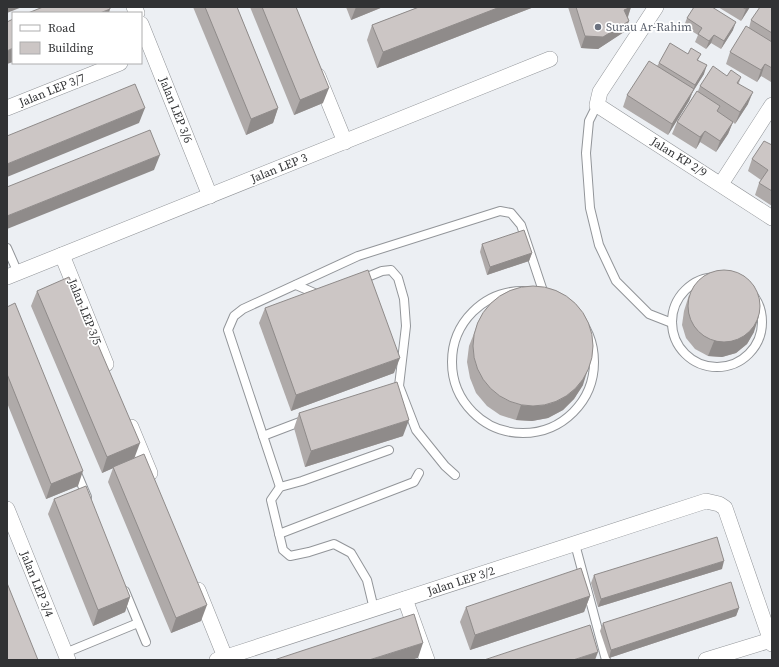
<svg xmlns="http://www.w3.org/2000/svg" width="779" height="667" font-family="'Source Serif 4',serif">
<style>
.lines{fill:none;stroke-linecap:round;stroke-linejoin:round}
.lane-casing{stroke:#929599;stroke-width:10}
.street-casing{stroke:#929599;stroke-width:16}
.lane{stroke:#fff;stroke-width:8}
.street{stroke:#fff;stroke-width:15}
.wall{fill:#afaaa9}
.shaded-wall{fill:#8f8b8a}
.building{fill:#ccc6c5;stroke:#8f8b8a}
.worship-dot{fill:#6b7280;stroke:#fff;stroke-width:1.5}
.labels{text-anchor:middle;stroke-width:3.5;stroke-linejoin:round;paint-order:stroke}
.worship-label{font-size:12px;fill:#5b616d;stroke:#fff;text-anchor:start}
.street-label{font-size:12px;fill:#313234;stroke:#fff}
</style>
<rect width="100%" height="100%" fill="#eceff3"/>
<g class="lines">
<defs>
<g id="lane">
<polyline points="597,105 589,121 586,153 590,208 599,245 616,281 649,314 672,323"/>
<polyline points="7,248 18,273"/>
<circle cx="717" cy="322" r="45"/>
<polyline points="360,280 382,271 391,270 398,278 404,299 406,326 399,386 416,430 445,466 455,475"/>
<polyline points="296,285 319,295"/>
<circle cx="523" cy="362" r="71"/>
<polyline points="263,436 305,420"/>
<polyline points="76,471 87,497"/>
<polyline points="280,487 228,330 234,316 243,309 358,256 500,211 511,213 521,225 544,294"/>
<polyline points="279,534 414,482 419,473"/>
<polyline points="575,544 606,660"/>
<polyline points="125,591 146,642"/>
<polyline points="374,609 367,580 351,553 334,544 309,552 290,556 283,550 271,500 280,487 302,481 389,450"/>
<polyline points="65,653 138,623"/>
</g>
<g id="street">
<polyline points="134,7 137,13"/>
<polyline points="656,7 600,92 597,105 772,218"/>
<polyline points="141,24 210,196"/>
<polyline points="318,76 345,142"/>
<polyline points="7,108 120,63"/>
<polyline points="721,184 772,105"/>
<polyline points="62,255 106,364"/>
<polyline points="7,277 550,59"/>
<polyline points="131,427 150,473"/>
<polyline points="7,509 68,660"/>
<polyline points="198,590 225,657"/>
<polyline points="405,599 427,660"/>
<polyline points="217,660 706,501 719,504 725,508 772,644"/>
<polyline points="706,660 771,640"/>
</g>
</defs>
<use href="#lane" class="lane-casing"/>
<use href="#street" class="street-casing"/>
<use href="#lane" class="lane"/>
<use href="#street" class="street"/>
</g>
<g class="wall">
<polygon points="193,7 237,7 278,108 273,123 246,135"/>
<polygon points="250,7 296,7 323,103 294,115"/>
<polygon points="346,7 383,7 351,20"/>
<polygon points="419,7 534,7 377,68 367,40 372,25"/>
<polygon points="568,7 631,7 628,17 629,21 624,32 598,49 581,48"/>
<polygon points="718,7 750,7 741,21"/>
<polygon points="772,7 772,81 771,82 761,76 757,82 726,64 730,52 749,28 751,20"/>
<polygon points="687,18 733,30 721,49 711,43 706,49 695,42 698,35 684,26"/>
<polygon points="688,54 701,54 698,60 704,74 692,93 689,101 668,135 623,107 627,95 657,66 659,63"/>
<polygon points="727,76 741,77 739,83 748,104 735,124 733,122 728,134 716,152 700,142 696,149 672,134 677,122 698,91 700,86"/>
<polygon points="772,145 772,206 755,195 759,183 761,180 748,171 752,159"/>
<polygon points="482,244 532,253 529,261 487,275 480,252"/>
<polygon points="37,291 134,458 201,621 171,633 108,482 113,468 102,473 31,306"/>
<polygon points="689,295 754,332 747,344 736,353 722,357 708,356 695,349 686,338 682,325 684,311"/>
<polygon points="7,307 78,486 46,499 7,403"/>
<polygon points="265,308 394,373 291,411 259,323"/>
<polygon points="475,331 583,385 574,399 563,410 548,418 532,421 516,420 500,415 487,406 476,393 470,378 467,362 469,346"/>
<polygon points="299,413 403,436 305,467 294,428"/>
<polygon points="54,499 130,597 125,612 93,626 48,514"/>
<polygon points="722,569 598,607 591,583 594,575"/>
<polygon points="590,596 584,612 470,650 460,622 466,607"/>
<polygon points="739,608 736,616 609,658 600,631 603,623"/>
</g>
<g class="shaded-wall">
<polygon points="7,7 22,7 7,13"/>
<polygon points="356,7 383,7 351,20"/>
<polygon points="500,7 534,7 377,68 383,52"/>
<polygon points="631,7 627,19 624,10"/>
<polygon points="747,7 750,7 741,21 746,9"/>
<polygon points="110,9 109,13 100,13"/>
<polygon points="629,21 624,32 598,49 581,48 585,36"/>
<polygon points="736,22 733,30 721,49 724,41"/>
<polygon points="714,35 711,43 706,49 709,41"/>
<polygon points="13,48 13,62 7,64 7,51"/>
<polygon points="765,64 761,76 757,82 761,70"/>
<polygon points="707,65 704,74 692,93 695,85"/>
<polygon points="329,88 323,103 294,115 300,100"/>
<polygon points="694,89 689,101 668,135 672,124"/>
<polygon points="753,92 748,104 735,124 740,112"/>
<polygon points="145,108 139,123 7,177 7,164"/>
<polygon points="278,108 273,123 246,135 251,119"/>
<polygon points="733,122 728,134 716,152 720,141"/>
<polygon points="705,131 700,142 696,149 700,137"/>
<polygon points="160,155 154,170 7,229 7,216"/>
<polygon points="532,253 529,261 487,275 490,267"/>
<polygon points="759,316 754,332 747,344 736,353 722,357 708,356 714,341"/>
<polygon points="400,358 394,373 291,411 296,395"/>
<polygon points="588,369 583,385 574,399 563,410 548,418 532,421 516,420 521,405"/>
<polygon points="409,420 403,436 305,467 311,451"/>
<polygon points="140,443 134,459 102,473 107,457"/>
<polygon points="83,471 78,486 46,499 51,484"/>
<polygon points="724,561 722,569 598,607 601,599"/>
<polygon points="590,596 584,612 470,650 475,635"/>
<polygon points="130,597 125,612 93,626 98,610"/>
<polygon points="207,605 201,621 171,633 176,618"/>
<polygon points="739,608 736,616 609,658 611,650"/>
<polygon points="423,643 418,658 411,660 369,660"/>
<polygon points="598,652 595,660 573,660"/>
</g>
<g class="building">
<polygon points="43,7 110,7 110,9 100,13 28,13"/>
<polygon points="205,7 237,7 278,108 251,119"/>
<polygon points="262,7 296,7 329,88 300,100"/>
<polygon points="419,7 500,7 383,52 372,25"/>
<polygon points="576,7 631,7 624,10 629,21 603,37 585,36"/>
<polygon points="694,7 712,7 736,22 724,41 714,35 709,41 698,34 702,28 687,18"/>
<polygon points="742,7 747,7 746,9"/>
<polygon points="760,7 772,7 772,33 751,20"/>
<polygon points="13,19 13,48 7,51 7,22"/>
<polygon points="746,26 772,42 772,68 765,64 761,70 730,52"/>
<polygon points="670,43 688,54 691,48 701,54 697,60 707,65 695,85 659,63"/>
<polygon points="649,61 694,89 672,124 627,95"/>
<polygon points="713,66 727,76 731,70 741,77 737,83 753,92 740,112 700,86"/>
<polygon points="135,84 145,108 7,164 7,136"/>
<polygon points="697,91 720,106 717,111 733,122 720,141 705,131 700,137 677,122"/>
<polygon points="150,130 160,155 7,216 7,187"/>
<polygon points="764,141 772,145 772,191 759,183 768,170 752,159"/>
<polygon points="524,230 532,253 490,267 482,244"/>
<circle cx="724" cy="306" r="36"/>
<polygon points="368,270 400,358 296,395 265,308"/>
<polygon points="69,277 140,443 107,457 37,291"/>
<circle cx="533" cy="346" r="60"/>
<polygon points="15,303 83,471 51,484 7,374 7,307"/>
<polygon points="397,382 409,420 311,451 299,413"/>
<polygon points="144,454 207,605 176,618 113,467"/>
<polygon points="86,486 130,597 98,610 54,499"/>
<polygon points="717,537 724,561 601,599 594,575"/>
<polygon points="581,568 590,596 475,635 466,607"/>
<polygon points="731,582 739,608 611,650 603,623"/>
<polygon points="7,583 38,660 8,660 7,659"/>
<polygon points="414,614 423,643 369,660 274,660"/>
<polygon points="590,625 598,652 573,660 484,660"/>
</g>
<circle class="worship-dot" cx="598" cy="27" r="4"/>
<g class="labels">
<g class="worship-label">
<text x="606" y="31">Surau Ar-Rahim</text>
</g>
<g class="street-label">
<text transform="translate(52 90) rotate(-22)" y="4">Jalan LEP 3/7</text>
<text transform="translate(176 110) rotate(68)" y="4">Jalan LEP 3/6</text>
<text transform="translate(679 157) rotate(32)" y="4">Jalan KP 2/9</text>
<text transform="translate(279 168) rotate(-22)" y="4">Jalan LEP 3</text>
<text transform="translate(85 312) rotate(68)" y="4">Jalan LEP 3/5</text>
<text transform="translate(461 581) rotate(-18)" y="4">Jalan LEP 3/2</text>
<text transform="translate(37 584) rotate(68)" y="4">Jalan LEP 3/4</text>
</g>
</g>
<rect width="779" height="667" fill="none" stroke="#313234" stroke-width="16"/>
<rect x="12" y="12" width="130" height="52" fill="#ffffff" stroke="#adadae"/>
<rect x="20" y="25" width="20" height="6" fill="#ffffff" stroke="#adadae"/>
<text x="48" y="32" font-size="12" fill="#313234">Road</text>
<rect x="20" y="42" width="20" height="12" fill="#ccc6c5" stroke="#adadae"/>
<text x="48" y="52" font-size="12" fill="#313234">Building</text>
</svg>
